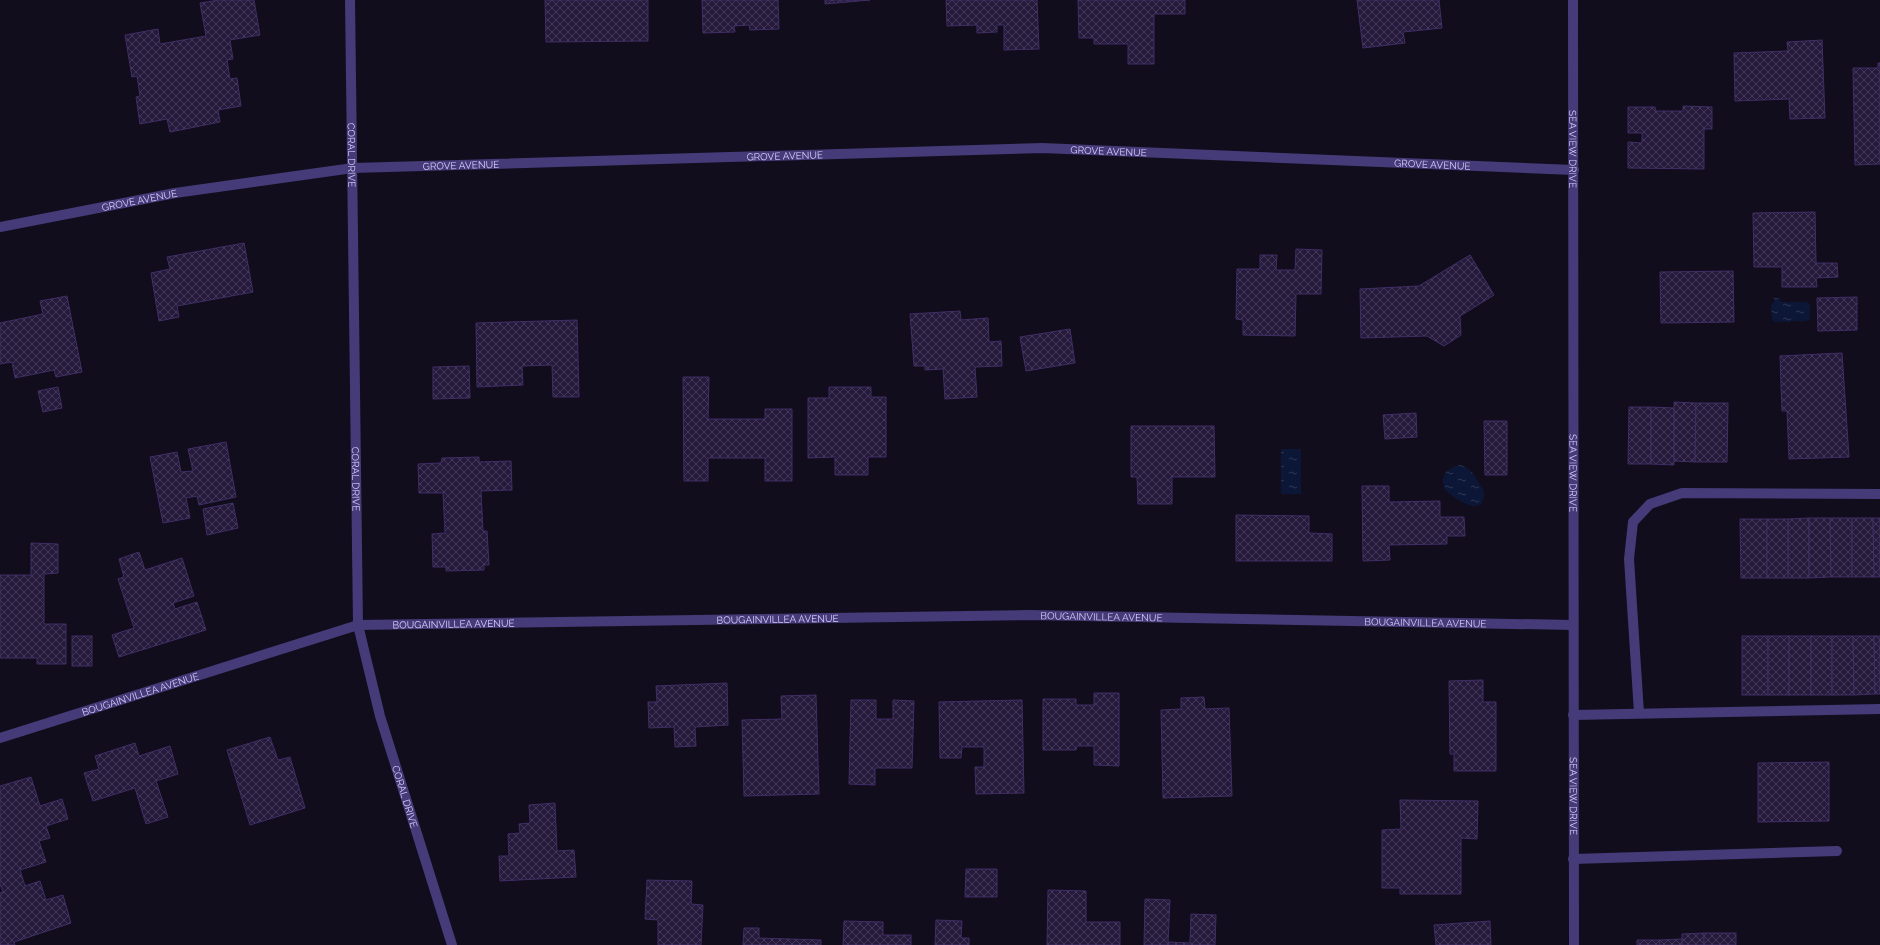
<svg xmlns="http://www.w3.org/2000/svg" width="1880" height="945" font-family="Raleway,sans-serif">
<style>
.water{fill:url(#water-ripples)}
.building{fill:url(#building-cross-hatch);stroke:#402e66}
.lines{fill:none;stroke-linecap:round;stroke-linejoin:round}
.minor{stroke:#453b78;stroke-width:10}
.labels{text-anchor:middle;stroke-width:3;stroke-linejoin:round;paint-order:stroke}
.street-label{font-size:10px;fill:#d7cbfb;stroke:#110d1c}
</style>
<defs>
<pattern id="water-ripples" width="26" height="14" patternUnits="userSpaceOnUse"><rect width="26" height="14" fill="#0c1636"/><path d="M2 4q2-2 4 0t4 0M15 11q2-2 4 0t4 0" fill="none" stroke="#2f3754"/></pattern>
<pattern id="building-cross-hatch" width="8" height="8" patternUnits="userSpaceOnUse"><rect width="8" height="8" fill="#251a3b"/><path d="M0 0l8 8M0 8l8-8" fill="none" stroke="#443a58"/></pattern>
</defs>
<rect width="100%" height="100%" fill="#110d1c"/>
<g class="water">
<polygon points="1774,298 1780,298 1781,302 1806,302 1810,305 1810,318 1806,321 1774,322 1772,319 1771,305 1774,302"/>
<rect x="1281" y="449" width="20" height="45"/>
<path d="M1461,465L1467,468L1473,473L1484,491V498L1481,504C1479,505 1477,506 1475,506C1469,507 1448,495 1445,489C1438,476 1449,466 1461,465Z"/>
</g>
<g class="building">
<polygon points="219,0 254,0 260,35 230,40 233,59 227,60 230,79 237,78 241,106 218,110 220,122 170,132 167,119 140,124 136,97 140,96 137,76 132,77 125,35 158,29 160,44 206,36 200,3"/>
<polygon points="545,0 648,0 648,41 546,42"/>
<polygon points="702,0 778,0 779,29 750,30 749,25 734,26 735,32 703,33"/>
<polygon points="825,0 870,0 825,4"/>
<polygon points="946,0 1037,0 1039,49 1004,50 1004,25 997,25 997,32 977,33 977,25 947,26"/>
<polygon points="1078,0 1185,0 1185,14 1154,14 1154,64 1128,64 1128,44 1094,44 1094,38 1079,38"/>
<polygon points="1357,0 1439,0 1442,28 1403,32 1405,43 1363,48"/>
<polygon points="1822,40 1825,118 1790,119 1789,99 1735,101 1734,53 1788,51 1787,42"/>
<polygon points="1878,63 1880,63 1880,164 1855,165 1853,68 1878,68"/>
<polygon points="1683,106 1712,107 1712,129 1704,129 1704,169 1628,168 1628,142 1642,143 1642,133 1628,133 1628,107 1655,107 1656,111 1683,111"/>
<polygon points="1815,212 1816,263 1837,263 1838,277 1816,278 1817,287 1782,287 1782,267 1754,267 1753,213"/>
<polygon points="244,243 253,292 177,306 179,317 159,321 151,273 170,269 167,257"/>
<polygon points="1296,249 1322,250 1321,294 1296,294 1295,336 1243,335 1243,320 1236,319 1237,269 1260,269 1260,255 1277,255 1276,270 1295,270"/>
<polygon points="1470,255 1494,295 1460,316 1461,335 1444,346 1427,336 1361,338 1360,289 1419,286"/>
<polygon points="1733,271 1734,322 1661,323 1660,272"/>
<polygon points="67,296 82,372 56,377 54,370 15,378 12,362 0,364 0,323 43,314 40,301"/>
<polygon points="1857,297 1857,330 1818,331 1817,298"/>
<polygon points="960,311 961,320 988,318 989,342 1001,341 1002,366 975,367 977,397 945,399 943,369 925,370 925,366 914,366 910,314"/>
<polygon points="577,320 579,397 553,397 552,365 522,366 523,385 477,387 476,323"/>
<polygon points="1070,329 1075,363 1026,371 1020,337"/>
<polygon points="1842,353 1849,457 1789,459 1787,411 1782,411 1780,356"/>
<polygon points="469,366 470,398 433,399 433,367"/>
<polygon points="683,377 709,377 708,419 765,419 765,409 792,409 792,481 765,481 765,458 708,458 708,481 684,481"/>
<polygon points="58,387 62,408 43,412 38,391"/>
<polygon points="829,387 871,387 871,397 886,397 886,457 868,457 868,475 835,475 835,457 808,458 808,398 829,398"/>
<polygon points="1674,402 1696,403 1695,462 1674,461"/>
<polygon points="1696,403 1728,403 1727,462 1695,462"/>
<polygon points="1629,407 1651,407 1651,464 1628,464"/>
<polygon points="1651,407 1674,408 1674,465 1651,464"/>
<polygon points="1416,413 1417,437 1385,439 1383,415"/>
<polygon points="1484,421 1507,421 1507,475 1485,475"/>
<polygon points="1131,426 1214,426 1215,477 1172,477 1172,504 1138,504 1137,477 1131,477"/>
<polygon points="226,442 236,497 199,505 197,496 186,498 190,518 163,523 150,457 177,452 181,472 193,471 188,449"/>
<polygon points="479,457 479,462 511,461 512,490 481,491 483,531 487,531 489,565 484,565 484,570 446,571 446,567 433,567 432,534 445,533 443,493 419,493 418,464 441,463 442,458"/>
<polygon points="1362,486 1389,486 1389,502 1440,501 1440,517 1464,517 1465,536 1447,536 1447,544 1389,545 1390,560 1363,561"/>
<polygon points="233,503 238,528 207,535 203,509"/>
<polygon points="1236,515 1309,516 1309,533 1332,534 1332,561 1236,561"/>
<polygon points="1809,518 1809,578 1788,578 1788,519"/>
<polygon points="1809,518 1830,518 1831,577 1809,578"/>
<polygon points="1830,518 1852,518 1852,577 1831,577"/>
<polygon points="1852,518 1873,518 1874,577 1852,577"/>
<polygon points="1873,518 1880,518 1880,577 1874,577"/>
<polygon points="1740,519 1767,519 1767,578 1741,578"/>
<rect x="1767" y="519" width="21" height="59"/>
<polygon points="31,543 58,544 58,573 44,574 44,624 66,624 66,664 37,664 37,658 0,658 0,575 31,575"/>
<polygon points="139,552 145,570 182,558 194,596 173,603 175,609 197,602 206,630 119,657 112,635 134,628 118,579 124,577 119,559"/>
<rect x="72" y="636" width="20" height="30"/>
<rect x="1742" y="636" width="26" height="59"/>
<rect x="1768" y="636" width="21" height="59"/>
<rect x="1789" y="636" width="22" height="59"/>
<rect x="1811" y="636" width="21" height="59"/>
<polygon points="1832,636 1853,636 1854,695 1832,695"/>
<polygon points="1853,636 1874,636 1875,694 1854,695"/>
<polygon points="1874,636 1880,636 1880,694 1875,694"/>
<polygon points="1483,680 1483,702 1496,702 1496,771 1454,771 1454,754 1450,754 1449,681"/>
<polygon points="727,683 728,725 695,727 696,746 675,747 674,727 649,728 648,702 657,702 656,686"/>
<polygon points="1094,693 1119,693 1119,766 1094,765 1094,746 1077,746 1076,750 1043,750 1043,699 1076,699 1076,705 1094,705"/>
<polygon points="816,695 819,794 744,796 742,720 782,719 781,696"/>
<polygon points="1204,697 1205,709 1229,708 1232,796 1163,798 1161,710 1181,709 1181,698"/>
<polygon points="851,700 876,700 876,719 893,719 893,700 914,701 912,768 875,768 875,785 849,784"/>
<polygon points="1022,700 1024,793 976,794 975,767 984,767 984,747 962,747 961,758 940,758 939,702"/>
<polygon points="270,737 278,760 290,757 305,808 250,825 227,750"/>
<polygon points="135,743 139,756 170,746 178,774 156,781 168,817 146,824 135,788 93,801 84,773 99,769 95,756"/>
<polygon points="1829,762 1829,821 1758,822 1758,763"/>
<polygon points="31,777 40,806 62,799 68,819 46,826 50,838 39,841 46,862 20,870 25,886 40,881 46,900 63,895 71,923 14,942 15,945 0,945 0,893 3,892 0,884 0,786"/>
<polygon points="1400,800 1478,801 1477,839 1461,838 1461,894 1400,894 1400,888 1382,888 1382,830 1401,829"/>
<polygon points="555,803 557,851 574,850 576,877 500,881 499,856 509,856 508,834 520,833 519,824 530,823 529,805"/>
<polygon points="966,869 997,869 997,897 965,897"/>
<polygon points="647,880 692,881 691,904 703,905 701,945 658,945 658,920 645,919"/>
<polygon points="1048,890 1086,891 1086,922 1120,922 1120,945 1047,945"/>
<polygon points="1145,899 1170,900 1168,942 1190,943 1191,914 1216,915 1215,945 1144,945"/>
<polygon points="936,920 962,921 961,938 969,938 969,945 935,945"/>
<polygon points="844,921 883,922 883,935 911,935 911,945 843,945"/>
<polygon points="1490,921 1491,945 1436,945 1434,925"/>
<polygon points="744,928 759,928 759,938 821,940 821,945 743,945"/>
<polygon points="1704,933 1704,945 1682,945 1682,934"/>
<rect x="1704" y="933" width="32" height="12"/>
<polygon points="1682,939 1682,945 1660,945 1659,940"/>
<polygon points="1637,940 1659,940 1660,945 1637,945"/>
</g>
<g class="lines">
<g class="minor">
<path id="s1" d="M350,0L358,625L380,716L452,945"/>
<path id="s2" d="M1573,0L1574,945"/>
<path id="s3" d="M0,227L175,193L353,168L1042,148L1574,170"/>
<polyline points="1639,713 1629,559 1633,522 1650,504 1682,493 1880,494"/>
<polyline points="1573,715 1880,709"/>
<path id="s4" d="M0,738L358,625L1029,615L1573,625"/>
<polyline points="1573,859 1837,851"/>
</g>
</g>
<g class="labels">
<g class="street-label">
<text dy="4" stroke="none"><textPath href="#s2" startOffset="149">SEA VIEW DRIVE</textPath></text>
<text dy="4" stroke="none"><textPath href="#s3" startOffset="1114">GROVE AVENUE</textPath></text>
<text dy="4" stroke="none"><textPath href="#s1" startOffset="155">CORAL DRIVE</textPath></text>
<text dy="4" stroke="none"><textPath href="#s3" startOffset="790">GROVE AVENUE</textPath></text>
<text dy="4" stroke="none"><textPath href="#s3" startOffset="1438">GROVE AVENUE</textPath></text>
<text dy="4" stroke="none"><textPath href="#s3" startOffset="466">GROVE AVENUE</textPath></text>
<text dy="4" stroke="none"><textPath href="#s3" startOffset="142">GROVE AVENUE</textPath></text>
<text dy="4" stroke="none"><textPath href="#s2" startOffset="473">SEA VIEW DRIVE</textPath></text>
<text dy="4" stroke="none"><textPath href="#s1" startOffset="479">CORAL DRIVE</textPath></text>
<text dy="4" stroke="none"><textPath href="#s4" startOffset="1119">BOUGAINVILLEA AVENUE</textPath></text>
<text dy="4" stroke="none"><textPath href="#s4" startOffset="795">BOUGAINVILLEA AVENUE</textPath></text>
<text dy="4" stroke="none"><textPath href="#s4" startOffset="1443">BOUGAINVILLEA AVENUE</textPath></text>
<text dy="4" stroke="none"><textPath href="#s4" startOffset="471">BOUGAINVILLEA AVENUE</textPath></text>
<text dy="4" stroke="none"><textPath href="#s4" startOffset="147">BOUGAINVILLEA AVENUE</textPath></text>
<text dy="4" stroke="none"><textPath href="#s2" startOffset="796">SEA VIEW DRIVE</textPath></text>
<text dy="4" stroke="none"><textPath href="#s1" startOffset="803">CORAL DRIVE</textPath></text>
</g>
</g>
</svg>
